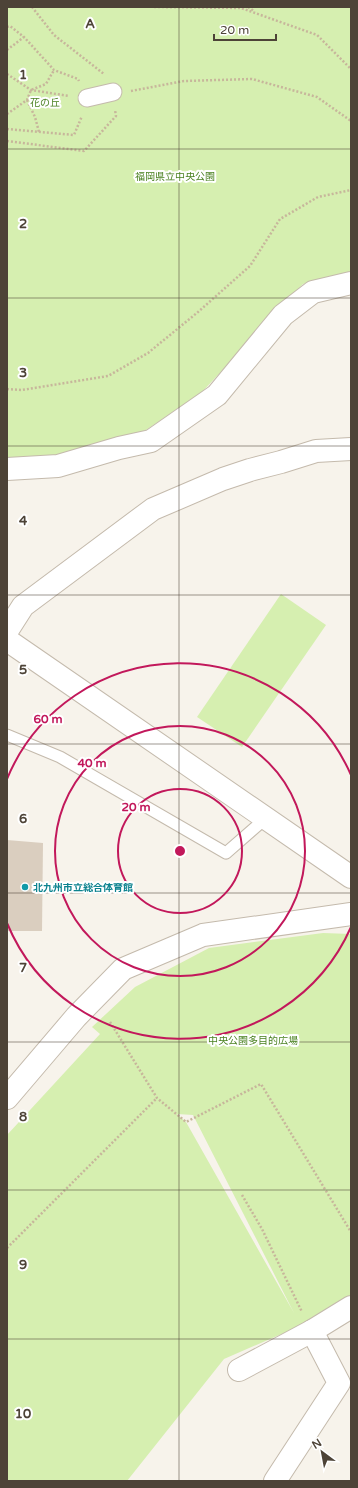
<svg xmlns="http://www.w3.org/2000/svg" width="358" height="1488" font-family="'Varela Round','Noto Sans JP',sans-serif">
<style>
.green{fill:#d6efb0;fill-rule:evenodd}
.building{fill:#dacebf}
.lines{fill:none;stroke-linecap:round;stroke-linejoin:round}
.service-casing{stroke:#c4baac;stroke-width:13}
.pedestrian-casing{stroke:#c4baac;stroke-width:19}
.minor-casing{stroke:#c4baac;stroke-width:24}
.tertiary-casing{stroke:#c4baac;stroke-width:24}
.path{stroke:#c7b69b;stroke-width:2.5;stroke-dasharray:2 2;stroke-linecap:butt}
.service{stroke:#fff;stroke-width:11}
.pedestrian{stroke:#fff;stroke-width:17}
.minor{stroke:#fff;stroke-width:22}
.tertiary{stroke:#fff;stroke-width:22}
.grid{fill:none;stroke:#4d4337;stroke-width:1;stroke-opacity:0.55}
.ring{fill:none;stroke:#c2185b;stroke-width:2}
.culture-dot{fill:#0f9aa8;stroke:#fff;stroke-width:1.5}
.labels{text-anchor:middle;stroke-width:4;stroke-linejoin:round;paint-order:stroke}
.park-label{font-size:10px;fill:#4a8121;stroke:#fff}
.culture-label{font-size:10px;font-weight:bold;fill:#0d838f;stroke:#fff;text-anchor:start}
.grid-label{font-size:13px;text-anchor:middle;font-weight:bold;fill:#4d4337;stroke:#fff;stroke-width:4;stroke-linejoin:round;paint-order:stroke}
.centre{fill:#c2185b;stroke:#fff;stroke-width:2}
.ring-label{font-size:12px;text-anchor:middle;font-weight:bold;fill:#c2185b;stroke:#fff;stroke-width:4;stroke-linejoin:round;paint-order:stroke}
</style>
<rect width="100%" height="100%" fill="#f7f3eb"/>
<g class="green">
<polygon points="7,7 351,7 351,275 303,284 202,392 146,430 100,450 7,463"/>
<polygon points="281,594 326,625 242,747 197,717"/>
<path d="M323,933L351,934V1296L300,1326L224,1359L127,1481H7V1135L100,1034L92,1027L135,987L209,948ZM177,1114L193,1115L294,1313L186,1122Z"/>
</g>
<polygon class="building" points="7,840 43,843 42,931 7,931"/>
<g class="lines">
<defs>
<polyline id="service" points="7,735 60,757 226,853 266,818"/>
<polyline id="pedestrian" points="87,98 113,92"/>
<g id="minor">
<polyline points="7,469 58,466 119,448 151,441 217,395 283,315 313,292 351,283"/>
<polyline points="7,631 23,606 153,509 223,479 250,470 281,462 316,451 351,449"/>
<polyline points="239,1370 312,1331 351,1307"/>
<polyline points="275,1481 339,1383 312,1331"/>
</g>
<g id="tertiary">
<polyline points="7,640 351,877"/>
<polyline points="7,1098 76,1017 123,969 203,935 351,914"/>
</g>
</defs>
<use href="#service" class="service-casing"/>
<use href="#pedestrian" class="pedestrian-casing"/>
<use href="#minor" class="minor-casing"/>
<use href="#tertiary" class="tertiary-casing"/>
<g class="path">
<polyline points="32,7 54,35 104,74"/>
<polyline points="154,7 241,8 317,35 351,69"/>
<polyline points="248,7 254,11"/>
<polyline points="7,27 10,26 24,37 54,70 78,79 79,81"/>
<polyline points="7,50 24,37"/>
<polyline points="7,74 31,90 69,96"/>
<polyline points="131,91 184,81 252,79 317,97 351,121"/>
<polyline points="27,100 35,117 39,132"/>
<polyline points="7,114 27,100 31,90 46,84 54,70"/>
<polyline points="7,129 74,135 82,116"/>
<polyline points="7,141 84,151 116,116 115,110"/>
<polyline points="7,389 22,390 108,376 148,353 198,312 250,266 280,219 318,197 351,190"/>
<polyline points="110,1022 157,1098 186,1122 261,1084 351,1232"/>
<polyline points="242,1195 262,1229 302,1312"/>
<polyline points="7,1248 157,1098"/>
</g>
<use href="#service" class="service"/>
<use href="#pedestrian" class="pedestrian"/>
<use href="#minor" class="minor"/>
<use href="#tertiary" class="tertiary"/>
</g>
<path class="grid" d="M179,7V1481M7,149H351M7,298H351M7,446H351M7,595H351M7,744H351M7,893H351M7,1042H351M7,1190H351M7,1339H351"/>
<g class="ring">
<circle cx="180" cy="851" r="62"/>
<circle cx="180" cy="851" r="125"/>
<path d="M351 927A187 187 0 0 1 7 923M7 779A187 187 0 0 1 351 775"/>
</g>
<circle class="culture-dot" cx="25" cy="887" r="4"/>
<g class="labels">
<g class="park-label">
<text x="45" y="106">花の丘</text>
<text x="175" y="180">福岡県立中央公園</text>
<text x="253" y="1044">中央公園多目的広場</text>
</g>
<g class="culture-label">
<text x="33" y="891">北九州市立総合体育館</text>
</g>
</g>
<g class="grid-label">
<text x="90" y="28">A</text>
<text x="23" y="79">1</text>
<text x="23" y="228">2</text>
<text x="23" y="377">3</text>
<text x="23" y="525">4</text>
<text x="23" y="674">5</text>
<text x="23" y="823">6</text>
<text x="23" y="972">7</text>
<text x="23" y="1121">8</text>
<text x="23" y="1269">9</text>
<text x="23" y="1418">10</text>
</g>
<circle cx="180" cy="851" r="6" class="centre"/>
<g class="ring-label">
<text x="48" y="723">60 m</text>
<text x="92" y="767">40 m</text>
<text x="136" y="811">20 m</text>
</g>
<rect width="358" height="1488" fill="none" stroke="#4d4337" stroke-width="16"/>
<g transform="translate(322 1452) rotate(328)" stroke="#ffffff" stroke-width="3" paint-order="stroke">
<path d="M0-3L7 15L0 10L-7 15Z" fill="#4d4337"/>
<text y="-6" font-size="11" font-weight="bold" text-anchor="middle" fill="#4d4337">N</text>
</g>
<path d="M214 34v6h62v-6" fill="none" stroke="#4d4337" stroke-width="2"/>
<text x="220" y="34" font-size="12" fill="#4d4337" stroke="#ffffff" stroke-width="3" paint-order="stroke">20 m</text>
</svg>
